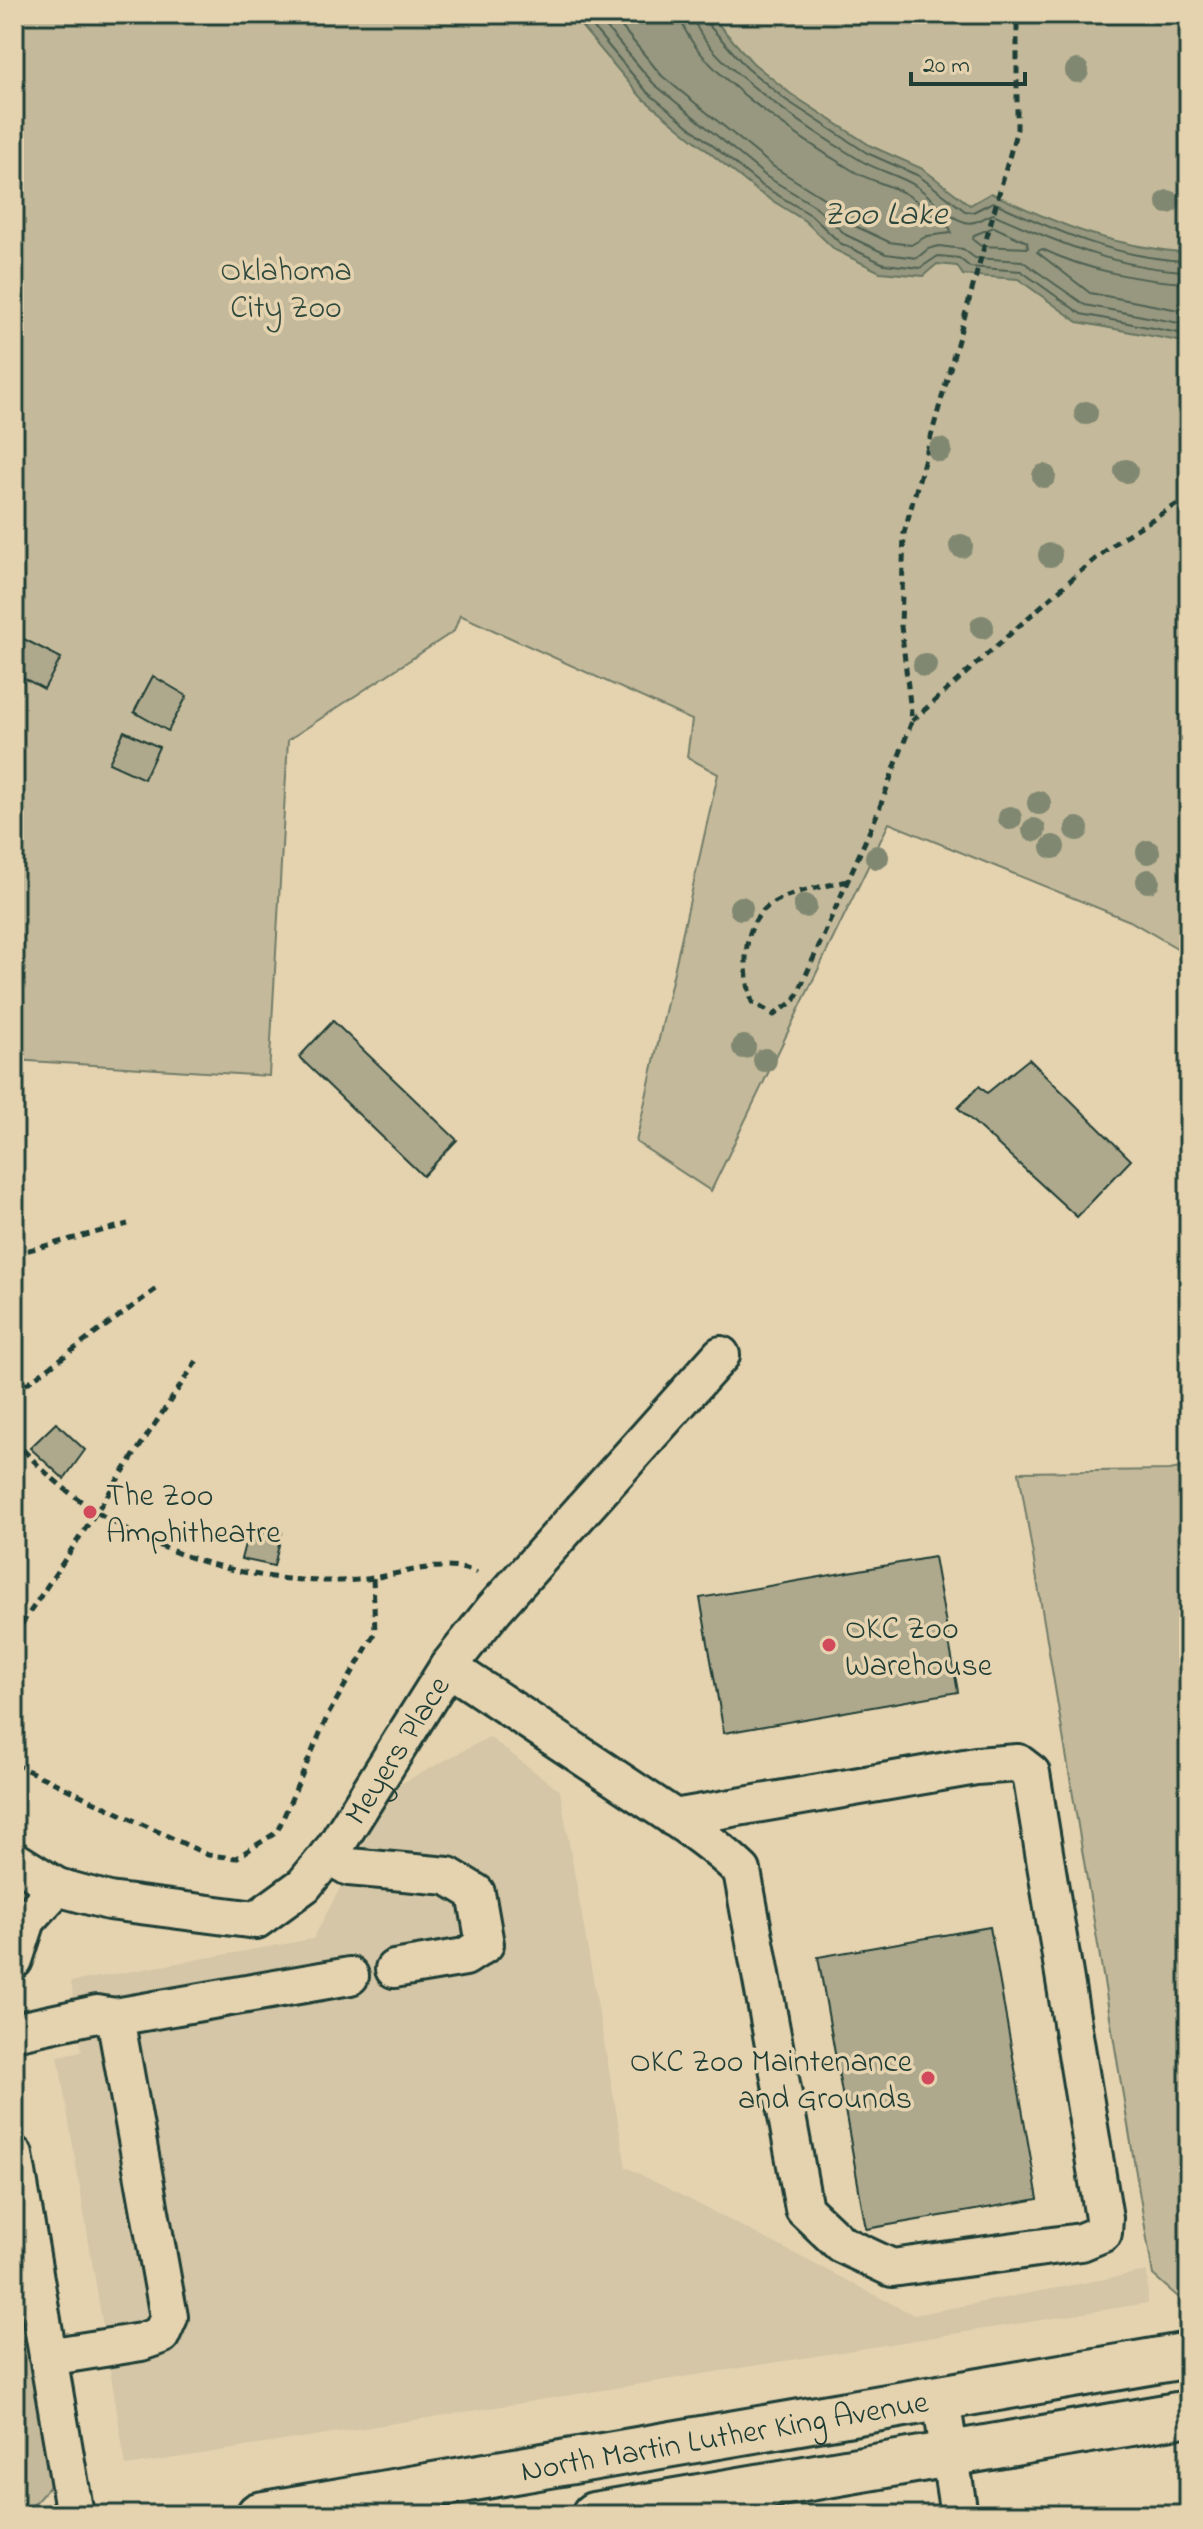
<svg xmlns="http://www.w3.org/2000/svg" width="1203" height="2529" font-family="'Indie Flower',sans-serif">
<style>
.built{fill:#d4c6a6}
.green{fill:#c4ba9b;stroke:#727c68;stroke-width:2}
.water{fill:#97987f;stroke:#677461;stroke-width:2}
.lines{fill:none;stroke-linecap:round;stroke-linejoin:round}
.shore{stroke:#4f6152;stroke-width:2}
.building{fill:#aea98d;stroke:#1f3d34;stroke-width:2}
.minor-casing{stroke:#1f3d34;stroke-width:42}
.major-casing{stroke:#1f3d34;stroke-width:50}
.path{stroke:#1f3d34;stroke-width:5;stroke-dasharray:8 6;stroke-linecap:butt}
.minor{stroke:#e5d3b0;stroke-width:36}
.major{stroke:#e5d3b0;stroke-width:44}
.tree{fill:#818871}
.poi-dot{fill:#d1495b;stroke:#e5d3b0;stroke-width:3}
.labels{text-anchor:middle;stroke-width:7;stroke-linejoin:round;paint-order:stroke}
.park-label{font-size:32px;fill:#304a3e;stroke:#e5d3b0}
.poi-label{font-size:32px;fill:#1f3d34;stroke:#e5d3b0;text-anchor:start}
.street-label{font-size:32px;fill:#1f3d34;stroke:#e5d3b0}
.water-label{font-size:34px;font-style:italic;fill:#2b463c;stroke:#e5d3b0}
</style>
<rect width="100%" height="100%" fill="#e5d3b0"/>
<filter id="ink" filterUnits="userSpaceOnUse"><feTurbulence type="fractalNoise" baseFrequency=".0125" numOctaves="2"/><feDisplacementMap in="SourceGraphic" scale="16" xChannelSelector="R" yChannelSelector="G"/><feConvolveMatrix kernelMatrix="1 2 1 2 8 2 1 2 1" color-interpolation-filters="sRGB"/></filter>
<g filter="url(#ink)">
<polygon class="built" points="489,1737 560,1791 626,2167 914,2315 1147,2271 1148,2303 126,2466 58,2056 82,2051 71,1982 313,1939 393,1788"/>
<g class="green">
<polygon points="14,14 1189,14 1189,955 1130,921 889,823 711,1191 636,1142 718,774 687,757 692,720 460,615 454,631 288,740 269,1076 14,1060"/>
<polygon points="1189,1466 1189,2295 1178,2297 1153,2275 1019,1472 1170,1470"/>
<polygon points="14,2271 51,2485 27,2512 14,2515"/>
</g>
<path class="water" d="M571,14H709L753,63L791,94L871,146L923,169L970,205L991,193C1062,226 1110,246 1189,253V343L1078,322L1018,279L963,275L957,266L937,264L923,276L880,272L835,250L805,221L757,191L641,97Z"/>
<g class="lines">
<g class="shore">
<polyline points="582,14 647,92 761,185 811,215 840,243 884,264 920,268 938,256 959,258 970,267 1021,271 1081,314 1189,335"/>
<polyline points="595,14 654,84 767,177 815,206 846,235 886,254 917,258 928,249 939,246 963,249 975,258 1022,261 1085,305 1189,325"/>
<path d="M611,14L662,76L774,167L825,199L853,225L889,242L911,245L927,236L951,233L950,228C936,217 922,203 906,194C890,185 871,181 855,172C814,148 683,63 681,14"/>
<path d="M693,14C696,57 824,139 860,160C878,171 899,175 916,186C931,196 947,217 965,222C976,225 984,217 993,214C1057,242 1118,269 1189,271"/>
<path d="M704,14L706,22L747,68L786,100L867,153L919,176L965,211L973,212L993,202C1056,231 1118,259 1189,261"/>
<polygon points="994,227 1027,242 1028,248 981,246 973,240 974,235"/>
<path d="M1189,283C1140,281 1086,270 1042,249L1037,252L1090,293L1189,312"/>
</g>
</g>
<g class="building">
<polygon points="14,634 61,658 44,689 14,673"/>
<polygon points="153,676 187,696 168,731 134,712"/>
<polygon points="124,731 159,747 144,779 109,763"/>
<polygon points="333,1021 457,1140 423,1176 299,1057"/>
<polygon points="1029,1059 1131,1160 1077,1217 958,1108 979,1086 987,1093"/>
<polygon points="56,1423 85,1450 64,1479 30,1448"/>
<polygon points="250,1525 282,1532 274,1566 241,1559"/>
<polygon points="934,1557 958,1692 724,1733 700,1598"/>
<polygon points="990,1927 1038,2199 866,2229 818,1957"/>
</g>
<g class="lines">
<defs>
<g id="minor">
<path d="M448,1667L660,1808C690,1828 716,1846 742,1871L804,2209L841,2244L892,2268L1081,2242L1103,2233L1104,2218L1031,1773L1018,1763L976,1766L674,1818"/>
<polyline points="328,1855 349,1867 448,1876 476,1893 485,1944 465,1957 394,1969"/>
<polyline points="14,1860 57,1887"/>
<path id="s1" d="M14,1960L27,1920L57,1887L109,1901L256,1920L304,1885L335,1847L448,1667L494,1609L721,1355"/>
<polyline points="115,2017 350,1976"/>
<polyline points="14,2032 97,2014 115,2017 169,2317 161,2335 141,2342 48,2357"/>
<polyline points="14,2155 75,2515"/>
<polyline points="941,2399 959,2515"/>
</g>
<g id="major">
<path id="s2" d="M259,2515L1189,2355"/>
<polyline points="594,2515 1189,2413"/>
</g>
</defs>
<use href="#minor" class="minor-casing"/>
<use href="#major" class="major-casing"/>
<g class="path">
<polyline points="912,721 1082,570 1120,539 1189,497"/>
<path d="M848,881C823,887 786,891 766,908C740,930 744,974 752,1002L774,1015L795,1000L878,812L912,721L901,626L904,533L1017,129V14"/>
<polyline points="14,1254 128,1224"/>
<polyline points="14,1393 159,1287"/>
<path d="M14,1439C95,1536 230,1589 357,1580C394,1577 441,1557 477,1573"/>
<polyline points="14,1636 198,1359"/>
<polyline points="14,1764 208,1855 236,1858 277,1832 328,1715 375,1633 373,1577"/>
</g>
<use href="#minor" class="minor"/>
<use href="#major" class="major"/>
</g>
<g class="tree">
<circle cx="1077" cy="71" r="12"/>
<circle cx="1168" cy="202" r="12"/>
<circle cx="1086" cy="413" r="12"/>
<circle cx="940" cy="450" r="12"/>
<circle cx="1126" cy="471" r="12"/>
<circle cx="1044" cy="476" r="12"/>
<circle cx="961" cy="546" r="12"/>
<circle cx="1050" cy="555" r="12"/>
<circle cx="982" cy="627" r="12"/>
<circle cx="925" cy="665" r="12"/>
<circle cx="1039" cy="803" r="12"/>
<circle cx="1010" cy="818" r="12"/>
<circle cx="1077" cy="829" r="12"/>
<circle cx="1034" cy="830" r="12"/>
<circle cx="1053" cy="847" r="12"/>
<circle cx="1148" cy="852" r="12"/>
<circle cx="877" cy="857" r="12"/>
<circle cx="1148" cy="881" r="12"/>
<circle cx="805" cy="906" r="12"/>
<circle cx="741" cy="908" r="12"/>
<circle cx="744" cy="1047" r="12"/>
<circle cx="765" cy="1060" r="12"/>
</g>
</g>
<g class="poi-dot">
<circle cx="90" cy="1512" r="8"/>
<circle cx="829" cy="1645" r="8"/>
<circle cx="928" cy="2078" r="8"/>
</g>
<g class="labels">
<g class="park-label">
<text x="286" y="280">Oklahoma<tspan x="286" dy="37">City Zoo</tspan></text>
</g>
<g class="poi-label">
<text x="106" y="1505">The Zoo<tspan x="106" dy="37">Amphitheatre</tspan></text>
<text x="845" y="1638">OKC Zoo<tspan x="845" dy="37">Warehouse</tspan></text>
<text x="912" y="2071" text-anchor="end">OKC Zoo Maintenance<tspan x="912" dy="37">and Grounds</tspan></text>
</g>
<g class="street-label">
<text dy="11" stroke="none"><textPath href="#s1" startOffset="512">Meyers Place</textPath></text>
<text dy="11" stroke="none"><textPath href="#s2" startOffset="472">North Martin Luther King Avenue</textPath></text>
</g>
<g class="water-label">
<text x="885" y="224">Zoo Lake</text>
</g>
</g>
<rect width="1203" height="2529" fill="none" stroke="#e5d3b0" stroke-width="48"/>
<rect x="24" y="24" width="1155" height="2481" fill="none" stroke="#1f3d34" stroke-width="3" filter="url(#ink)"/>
<path d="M911 72v12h114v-12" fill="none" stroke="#1f3d34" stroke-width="4"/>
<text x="923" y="72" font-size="24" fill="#1f3d34" stroke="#e5d3b0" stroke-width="6" paint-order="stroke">20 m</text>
</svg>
